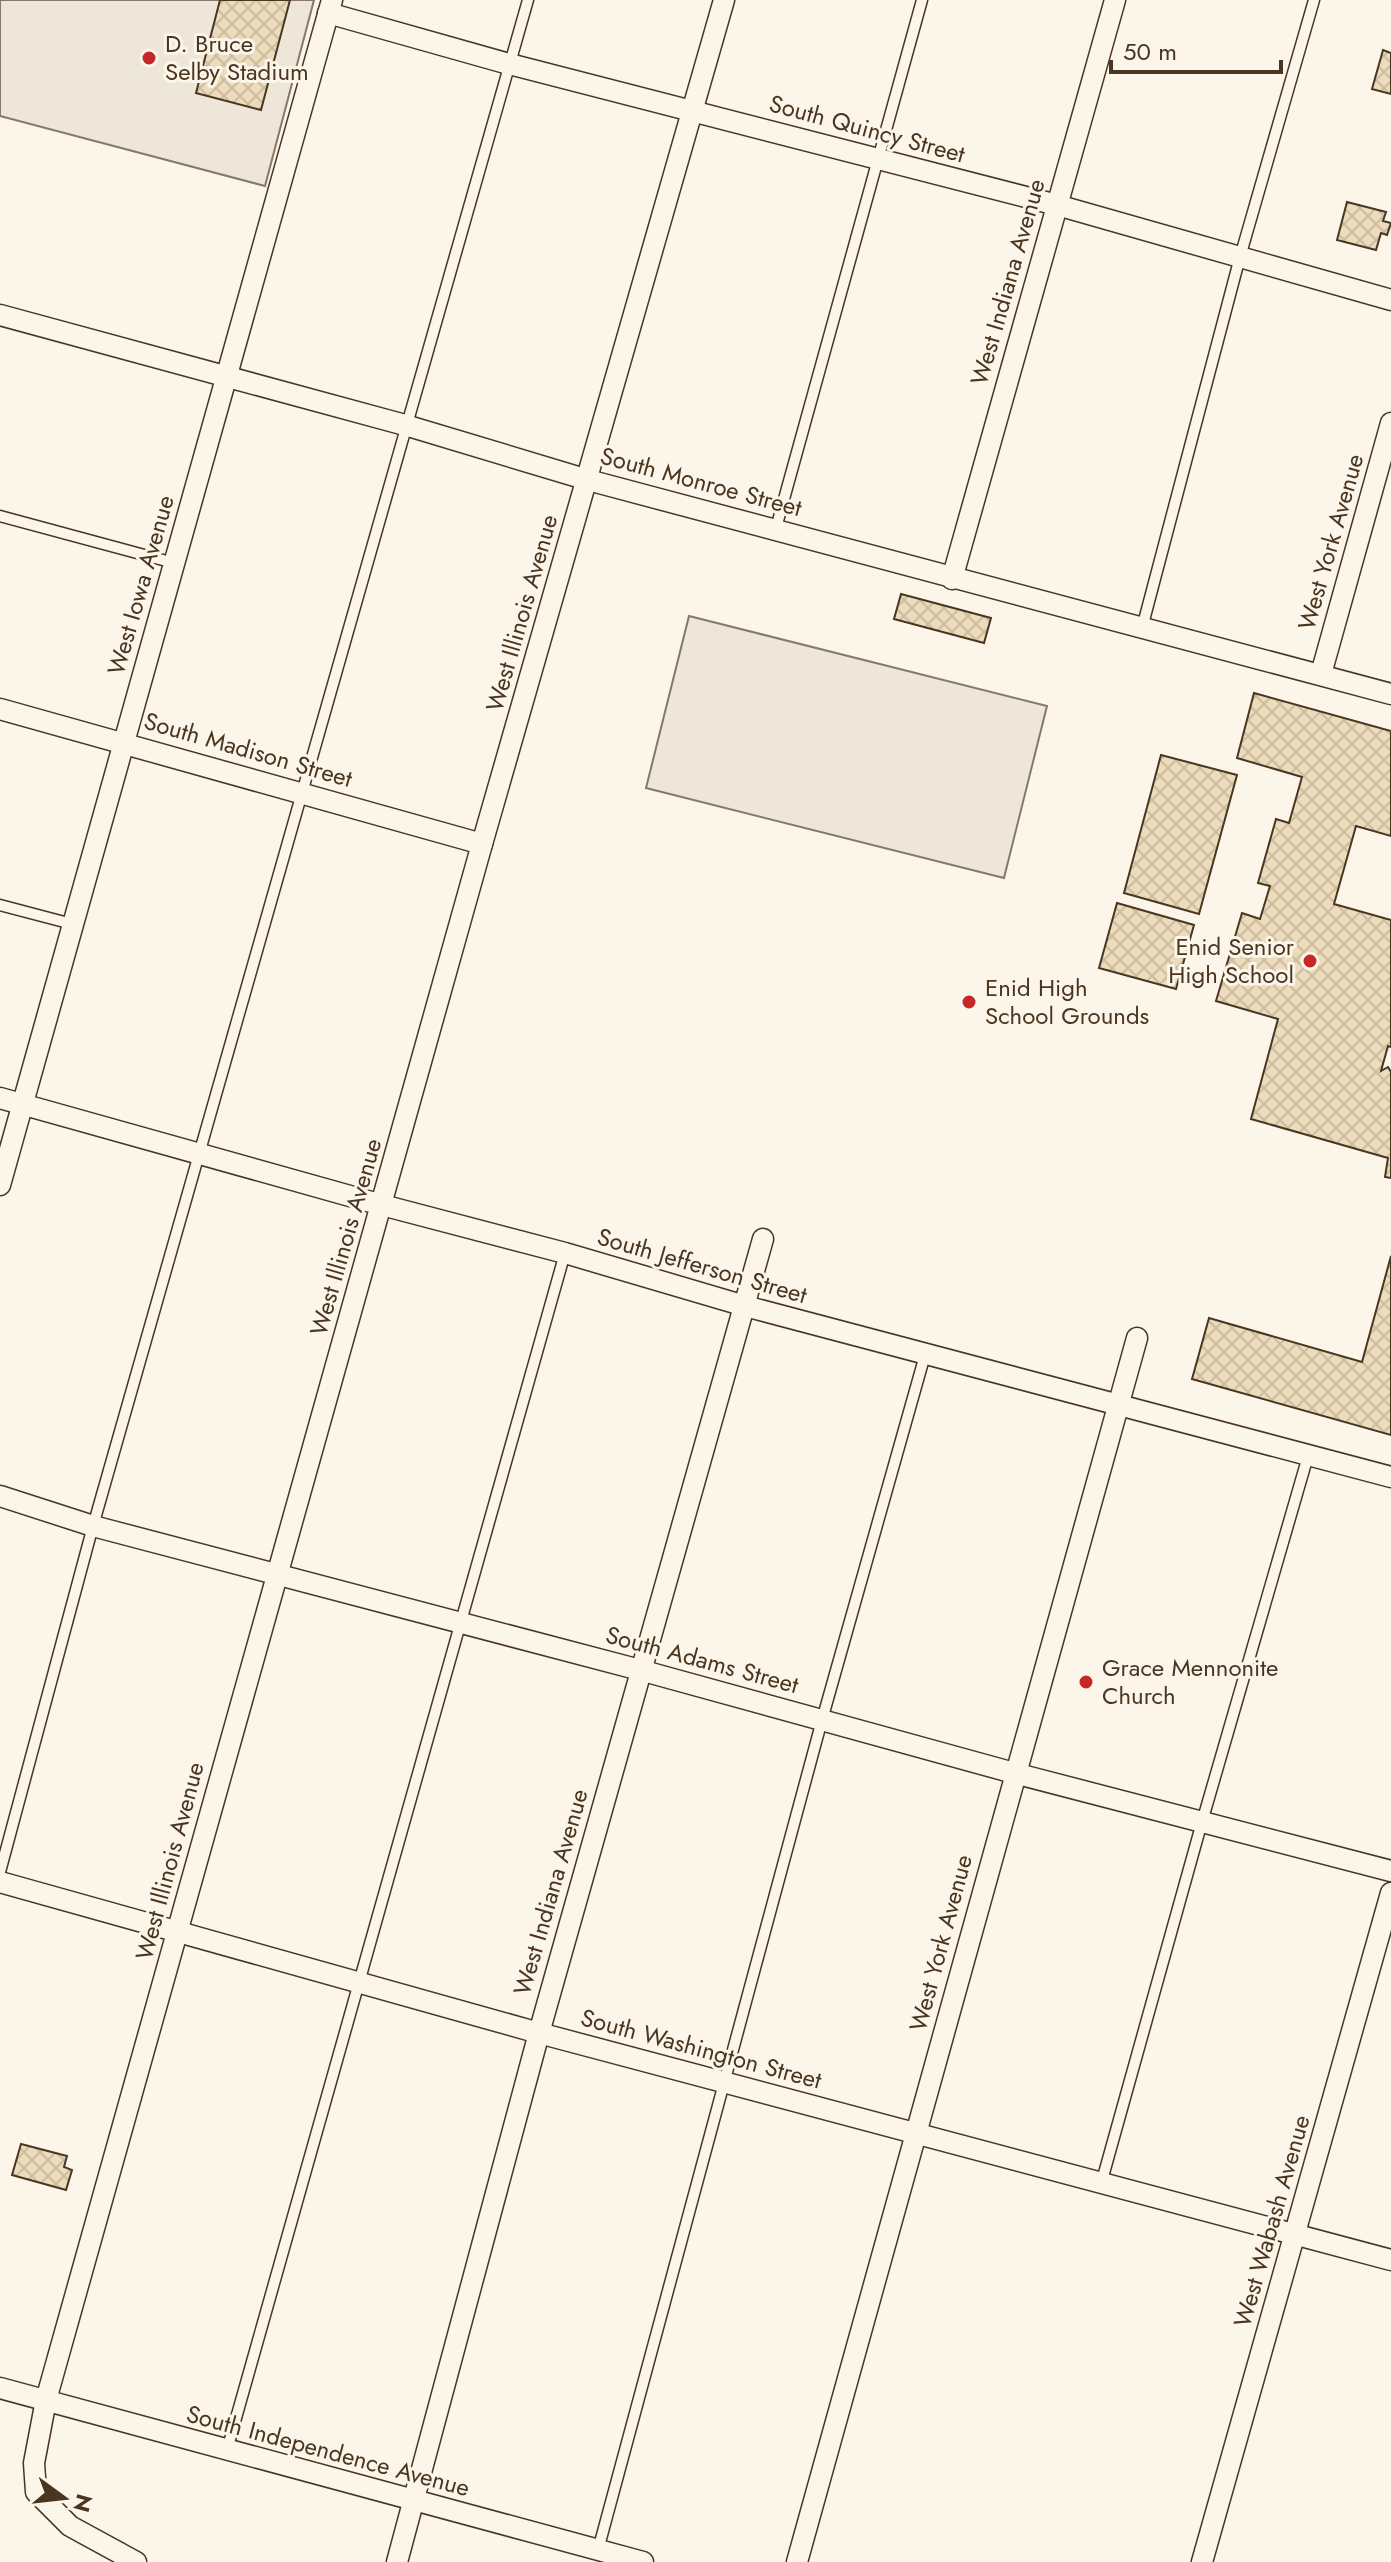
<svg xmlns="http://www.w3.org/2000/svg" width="1391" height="2562" font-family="Jost,sans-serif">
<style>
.park{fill:#ede6d9;stroke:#887966;stroke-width:2}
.building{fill:url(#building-cross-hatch);stroke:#4a3520;stroke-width:2}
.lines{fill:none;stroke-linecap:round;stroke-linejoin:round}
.lane-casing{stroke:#4a3520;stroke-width:13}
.street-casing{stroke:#4a3520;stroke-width:23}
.lane{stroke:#fbf6e9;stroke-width:10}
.street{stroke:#fbf6e9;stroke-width:20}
.poi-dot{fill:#c62828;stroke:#fbf6e9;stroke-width:3}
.labels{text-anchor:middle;stroke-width:6;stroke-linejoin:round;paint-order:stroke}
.poi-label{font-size:24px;fill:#4a3520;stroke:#fbf6e9;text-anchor:start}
.street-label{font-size:24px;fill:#4a3520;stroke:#fbf6e9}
</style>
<defs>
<pattern id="building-cross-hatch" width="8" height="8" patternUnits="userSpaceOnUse" patternTransform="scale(2)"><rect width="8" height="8" fill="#ecdcbc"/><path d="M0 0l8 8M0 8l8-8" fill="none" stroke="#ccbda1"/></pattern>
</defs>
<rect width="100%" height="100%" fill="#fbf6e9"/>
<g class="park">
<polygon points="0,0 314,0 265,186 0,116"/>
<polygon points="689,616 1047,706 1004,878 646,788"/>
</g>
<g class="building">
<polygon points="220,0 290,0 261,110 196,93"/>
<polygon points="1383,50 1391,53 1391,94 1372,89"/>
<polygon points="1347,202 1386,212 1383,221 1391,223 1387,235 1381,233 1376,250 1337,240"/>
<polygon points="901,594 991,618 984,643 894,619"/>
<polygon points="1254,693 1391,731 1391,836 1356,826 1334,904 1391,920 1391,1047 1388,1046 1381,1071 1388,1067 1391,1072 1391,1178 1385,1177 1388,1158 1251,1119 1278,1019 1216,1001 1242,913 1260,919 1270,886 1258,883 1276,819 1289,823 1302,777 1237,758"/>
<polygon points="1161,755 1237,775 1199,914 1124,893"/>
<polygon points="1117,903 1194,925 1176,989 1099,968"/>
<polygon points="1391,1256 1391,1435 1192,1379 1209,1318 1362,1362"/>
<polygon points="21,2144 67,2156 64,2167 72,2170 66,2190 12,2175"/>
</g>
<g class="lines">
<defs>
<g id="lane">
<polyline points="0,516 174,563"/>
<polyline points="776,528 922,0"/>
<polyline points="1142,628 1240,257 1314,0"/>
<polyline points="0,905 72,924"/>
<polyline points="0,1872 93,1526 528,0"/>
<polyline points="1101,2184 1202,1822 1308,1456"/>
<polyline points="227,2450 565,1253"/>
<polyline points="598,2550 822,1720 925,1355"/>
</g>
<g id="street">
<polyline points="328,13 509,64 1057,205 1391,300"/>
<polyline points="0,315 405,425 588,480 1391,694"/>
<polyline points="952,579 1115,0"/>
<polyline points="1321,674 1391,423"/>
<polyline points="0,709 482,844"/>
<polyline points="0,1098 382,1205 565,1253 745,1306 1391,1477"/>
<polyline points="0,1185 332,0"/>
<polyline points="0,1496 93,1526 640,1670 1014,1773 1391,1871"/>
<polyline points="0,1882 539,2033 1391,2260"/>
<polyline points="0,2388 643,2562"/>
<polyline points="136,2562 70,2526 36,2492 34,2463 46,2400 482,844 724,0"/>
<polyline points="397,2562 539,2033 763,1239"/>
<polyline points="797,2562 1137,1338"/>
<polyline points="1202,2562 1391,1893"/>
</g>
</defs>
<use href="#lane" class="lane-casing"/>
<use href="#street" class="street-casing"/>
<use href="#lane" class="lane"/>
<use href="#street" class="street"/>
</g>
<g class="poi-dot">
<circle cx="149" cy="58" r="8"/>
<circle cx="1310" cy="961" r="8"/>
<circle cx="969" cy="1002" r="8"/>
<circle cx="1086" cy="1682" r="8"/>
</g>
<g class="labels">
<g class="poi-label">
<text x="165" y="52">D. Bruce<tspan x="165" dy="28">Selby Stadium</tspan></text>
<text x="1294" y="955" text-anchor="end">Enid Senior<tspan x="1294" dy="28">High School</tspan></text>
<text x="985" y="996">Enid High<tspan x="985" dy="28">School Grounds</tspan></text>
<text x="1102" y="1676">Grace Mennonite<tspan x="1102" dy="28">Church</tspan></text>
</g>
<g class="street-label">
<text transform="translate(867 129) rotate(15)" y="8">South Quincy Street</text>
<text transform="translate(1008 282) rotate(-74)" y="8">West Indiana Avenue</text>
<text transform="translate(701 482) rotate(15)" y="8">South Monroe Street</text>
<text transform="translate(1331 542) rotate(-74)" y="8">West York Avenue</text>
<text transform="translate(141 585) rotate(-74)" y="8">West Iowa Avenue</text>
<text transform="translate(522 613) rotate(-74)" y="8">West Illinois Avenue</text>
<text transform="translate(248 750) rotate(16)" y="8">South Madison Street</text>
<text transform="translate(346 1237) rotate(-74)" y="8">West Illinois Avenue</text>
<text transform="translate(702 1266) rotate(16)" y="8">South Jefferson Street</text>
<text transform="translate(702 1660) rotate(15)" y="8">South Adams Street</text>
<text transform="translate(170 1861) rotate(-75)" y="8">West Illinois Avenue</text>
<text transform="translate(551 1892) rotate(-74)" y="8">West Indiana Avenue</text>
<text transform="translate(941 1943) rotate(-75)" y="8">West York Avenue</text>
<text transform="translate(701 2049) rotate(15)" y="8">South Washington Street</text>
<text transform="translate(1272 2221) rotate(-74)" y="8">West Wabash Avenue</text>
<text transform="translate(328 2451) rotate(15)" y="8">South Independence Avenue</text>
</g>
</g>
<g transform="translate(64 2498) rotate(105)" stroke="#fbf6e9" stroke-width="6" paint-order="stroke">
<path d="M0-6L14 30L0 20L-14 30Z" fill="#4a3520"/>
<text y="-12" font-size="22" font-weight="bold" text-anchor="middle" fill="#4a3520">N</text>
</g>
<path d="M1111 60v12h170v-12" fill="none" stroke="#4a3520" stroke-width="4"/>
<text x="1123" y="60" font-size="24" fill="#4a3520" stroke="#fbf6e9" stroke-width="6" paint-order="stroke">50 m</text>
</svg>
